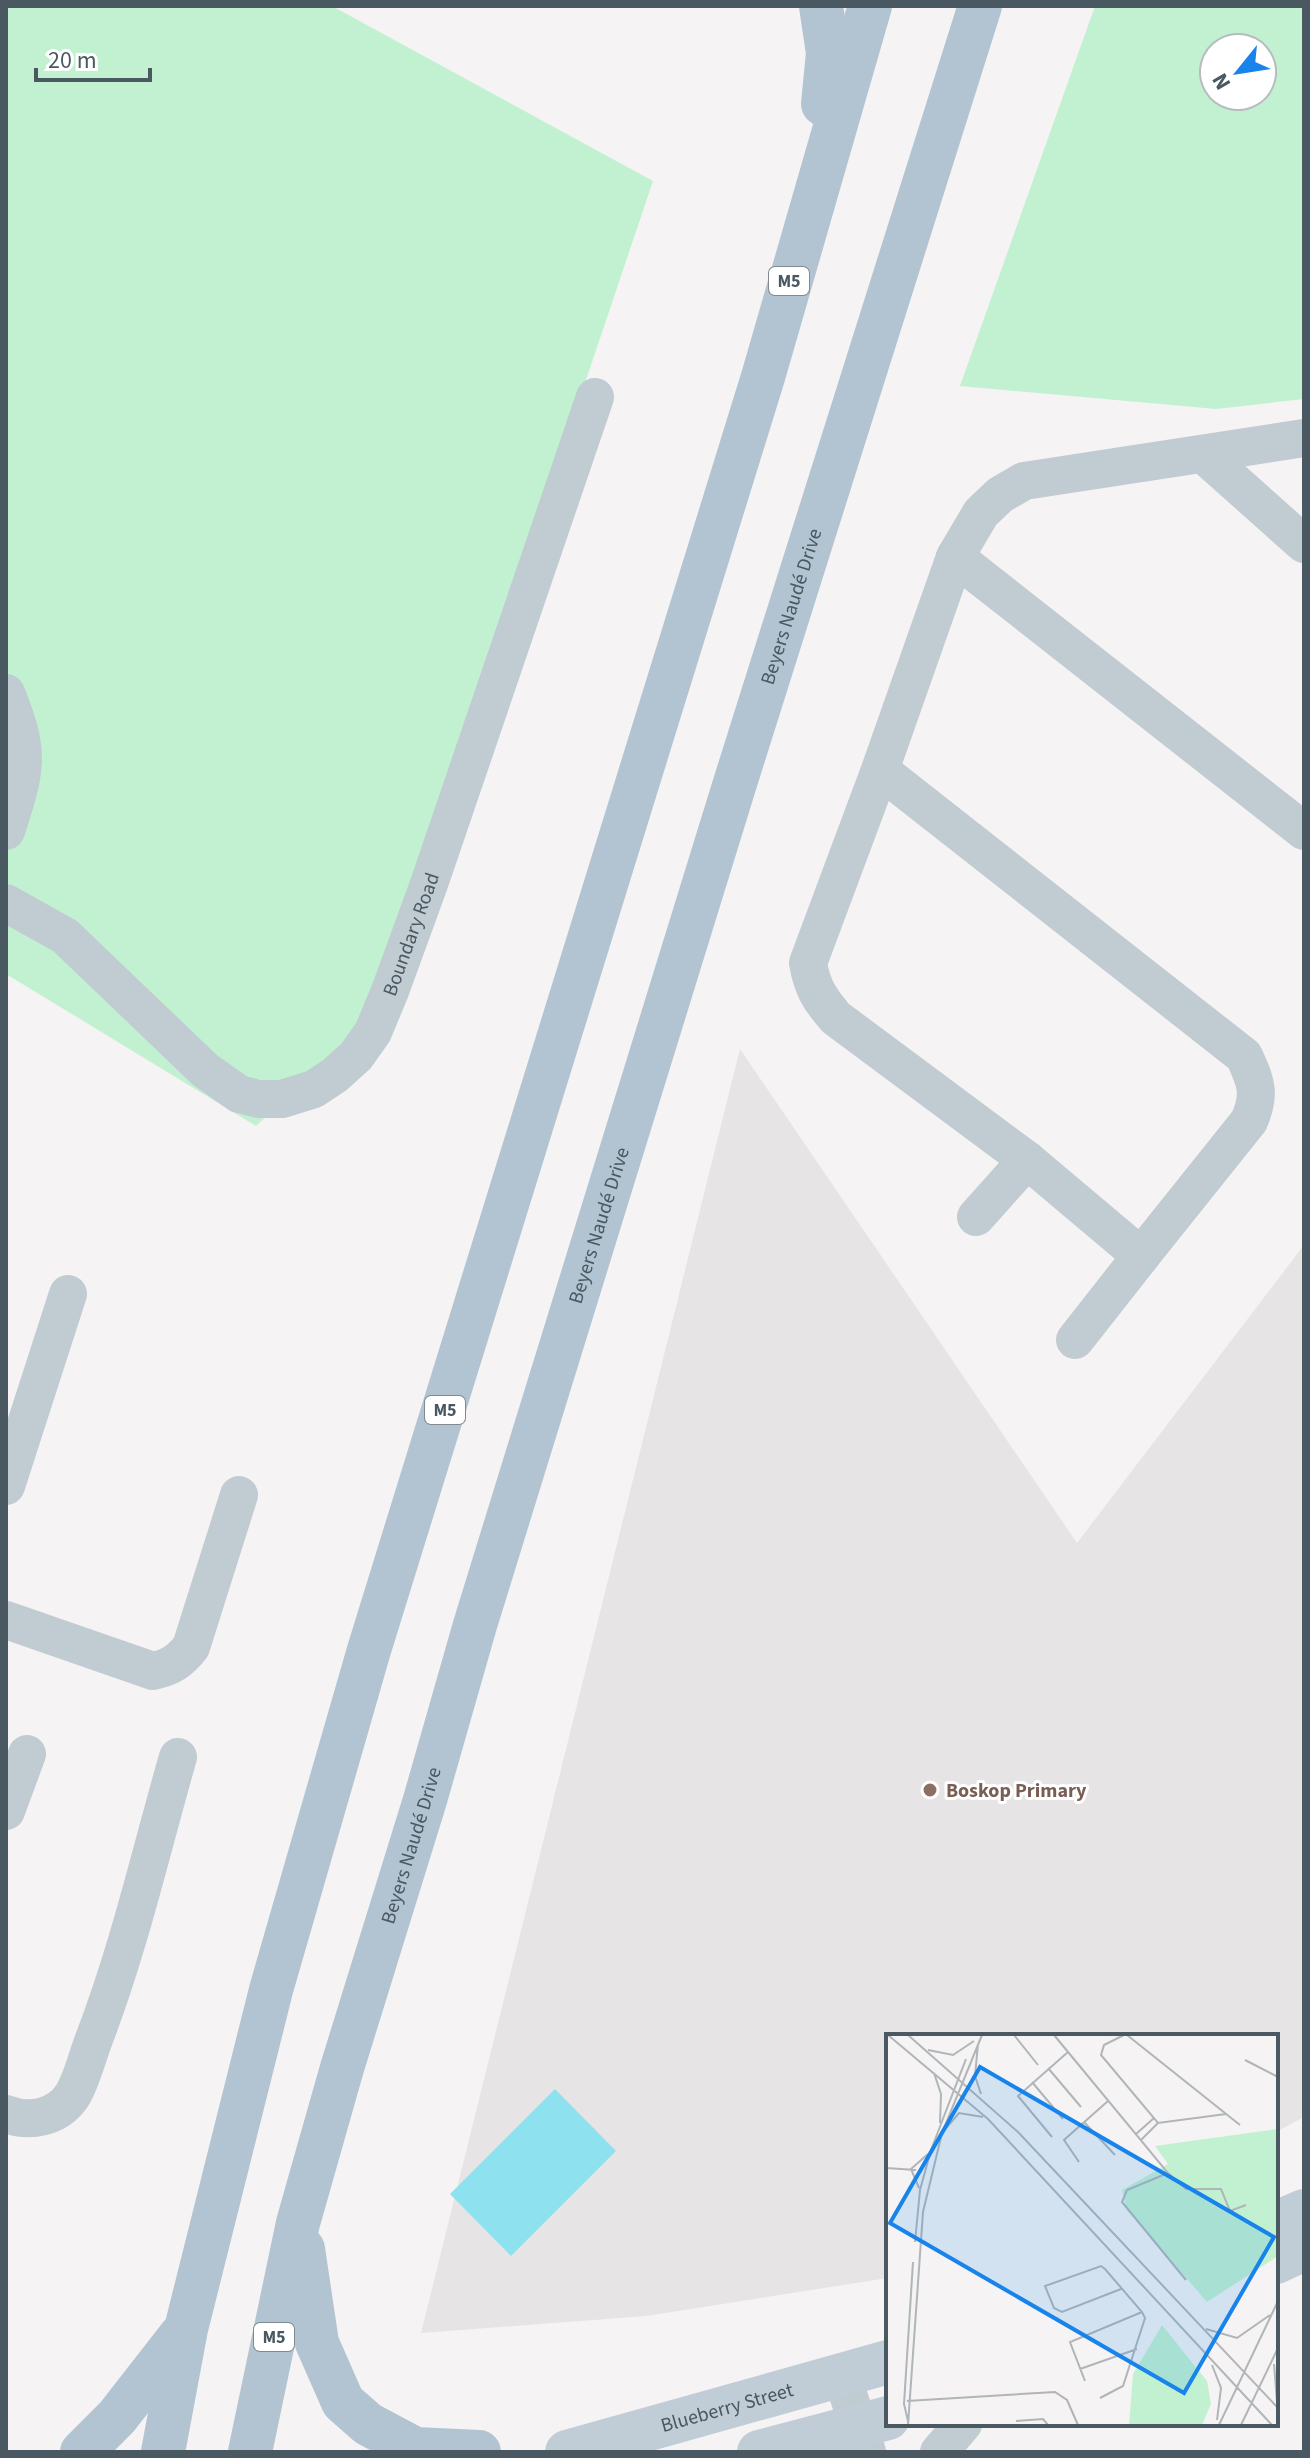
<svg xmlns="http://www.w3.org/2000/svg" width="1310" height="2458" font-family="'Source Sans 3',sans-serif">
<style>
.education{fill:#e6e4e5}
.green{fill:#c2f1d1;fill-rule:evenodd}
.water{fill:#8ee2ef}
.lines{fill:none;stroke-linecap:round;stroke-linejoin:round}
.street{stroke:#c0cbd2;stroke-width:38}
.secondary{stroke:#c0ccd6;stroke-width:44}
.primary{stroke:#b2c4d1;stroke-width:44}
.education-dot{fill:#8d6e63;stroke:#fff;stroke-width:3}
.labels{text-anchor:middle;stroke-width:6;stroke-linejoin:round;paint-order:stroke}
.shield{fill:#fff;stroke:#808a90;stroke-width:2}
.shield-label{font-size:18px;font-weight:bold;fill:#495861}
.street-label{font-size:20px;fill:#495861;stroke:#fff}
.education-label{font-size:20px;font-weight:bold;fill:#785e54;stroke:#fff;text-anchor:start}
.inset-road{fill:none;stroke:#b0b5b9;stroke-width:2}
.view{fill:#1783eb;fill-opacity:0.15;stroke:#1783eb;stroke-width:4}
.inset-edge{fill:none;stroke:#495861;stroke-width:4}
</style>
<rect width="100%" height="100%" fill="#f5f3f3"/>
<polygon class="education" points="740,1049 1077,1543 1304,1245 1304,2117 1276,2132 1276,2036 888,2036 888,2278 646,2316 421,2333"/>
<g class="green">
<polygon points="6,6 332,6 653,181 370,1021 256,1126 6,974"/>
<path d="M1095,6H1304V399L1216,409L960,386ZM1214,48H1262V96H1214Z"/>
</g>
<polygon class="water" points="555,2089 616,2151 511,2256 450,2194"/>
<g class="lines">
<g class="street">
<polyline points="1203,454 1304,544"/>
<polyline points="955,557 1304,831"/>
<path d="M6,693C31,754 26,769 6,831"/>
<path d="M880,770L1244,1056C1256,1082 1261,1094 1249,1121L1141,1256L1027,1160L836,1018C820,1000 812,987 808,963L880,770L955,557L981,513L1000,495L1024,481L1304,438"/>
<path id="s1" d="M6,903L65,936L205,1070L239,1094L258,1099H282L314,1089L335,1075L356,1056L373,1032L390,991L429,884L595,397"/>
<polyline points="976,1217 1027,1160"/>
<polyline points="1075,1340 1141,1256"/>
<polyline points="6,1486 68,1294"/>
<path d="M6,1620L153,1671C171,1667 180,1661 191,1647L239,1495"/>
<polyline points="6,1811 27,1754"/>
<path d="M6,2114C29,2123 57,2118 72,2096C82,2080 87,2057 94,2039C129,1948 151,1851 178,1757"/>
<polyline points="842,2376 867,2452"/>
<polyline points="939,2452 963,2424"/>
</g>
<g class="secondary">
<polyline points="1276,2223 1304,2211"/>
<polyline points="1276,2262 1304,2249"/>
<path id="s2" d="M567,2452L888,2362"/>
<polyline points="759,2452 888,2418"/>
</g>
<g class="primary">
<polyline points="821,6 828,53 823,104"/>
<polyline points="303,2249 317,2343 343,2402 368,2424 415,2449 479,2452"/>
<polyline points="82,2452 117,2417 181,2335"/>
<polyline points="163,2452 186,2329 271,1990 369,1650 763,377 870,6"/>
<path id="s3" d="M250,2452L298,2223L342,2068L425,1800L475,1625L735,783L980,6"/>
</g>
</g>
<circle class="education-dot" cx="930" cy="1790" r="8"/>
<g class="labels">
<g class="shield">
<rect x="769" y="267" width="40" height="28" rx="6"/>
<rect x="425" y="1396" width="40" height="28" rx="6"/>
<rect x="254" y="2323" width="40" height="28" rx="6"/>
</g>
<g class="shield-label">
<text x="789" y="287">M5</text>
<text x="445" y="1416">M5</text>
<text x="274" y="2343">M5</text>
</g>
<g class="street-label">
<text dy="7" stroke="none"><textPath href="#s3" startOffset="1924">Beyers Naudé Drive</textPath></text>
<text dy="7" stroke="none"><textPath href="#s1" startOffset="568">Boundary Road</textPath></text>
<text dy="7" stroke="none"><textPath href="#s3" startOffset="1276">Beyers Naudé Drive</textPath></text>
<text dy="7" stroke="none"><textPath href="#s3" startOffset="628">Beyers Naudé Drive</textPath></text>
<text dy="7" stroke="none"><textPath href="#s2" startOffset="166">Blueberry Street</textPath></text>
</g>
<g class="education-label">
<text x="946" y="1797">Boskop Primary</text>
</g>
</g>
<g transform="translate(886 2034)">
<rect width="392" height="392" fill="#f5f3f3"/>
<path d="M392,95V222L321,268L241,176L236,156L282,130L269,112ZM276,291L321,347L325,370L316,391H243L247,340Z" fill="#c2f1d1"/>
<path class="inset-road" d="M2,1L102,85L386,391M22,1L132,98L392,374M128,1L152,31M168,1L282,139L241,156L236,168L300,246M238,1L218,11L215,21L272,89L340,80M241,1L354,91M92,10L89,42L95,60M42,16L67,21L88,7M359,26L392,43M162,34L195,73M48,39L55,60L54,89M146,48L177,85M198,88L229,121M56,99L73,79L97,83M250,100L268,84M166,103L132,62L182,18M255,106L272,89M193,128L178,106L222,67M0,134L30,136M282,139L300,155H335L344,177L360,171M33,154L25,135L42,120M29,208L34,156L45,116L80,25M320,295L351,304L384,281M388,330L391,368M326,331L335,354L331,386M194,335L251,315M199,347L184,308L256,278M214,364L237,352L259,284L256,278L219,235L215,232L159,252L168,274L176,278L235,255M21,367L169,358L181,366L192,391M22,387L18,370L27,228M130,387L157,385L162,391M22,391L37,178L56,99L96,1M333,391L392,267M355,391L392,314"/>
<path class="view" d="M94,33L388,203L298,359L4,189Z"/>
<rect width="392" height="392" class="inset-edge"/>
</g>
<rect width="1310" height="2458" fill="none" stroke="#495861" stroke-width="16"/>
<g transform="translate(1238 72) rotate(240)"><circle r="38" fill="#ffffff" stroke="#b6bcc0" stroke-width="2"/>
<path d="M0-6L14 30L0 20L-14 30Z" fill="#1783eb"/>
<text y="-12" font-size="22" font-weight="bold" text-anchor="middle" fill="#495861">N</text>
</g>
<path d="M36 68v12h114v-12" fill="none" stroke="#495861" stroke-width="4"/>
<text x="48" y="68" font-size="24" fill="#495861" stroke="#ffffff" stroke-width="6" paint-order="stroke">20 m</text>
</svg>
